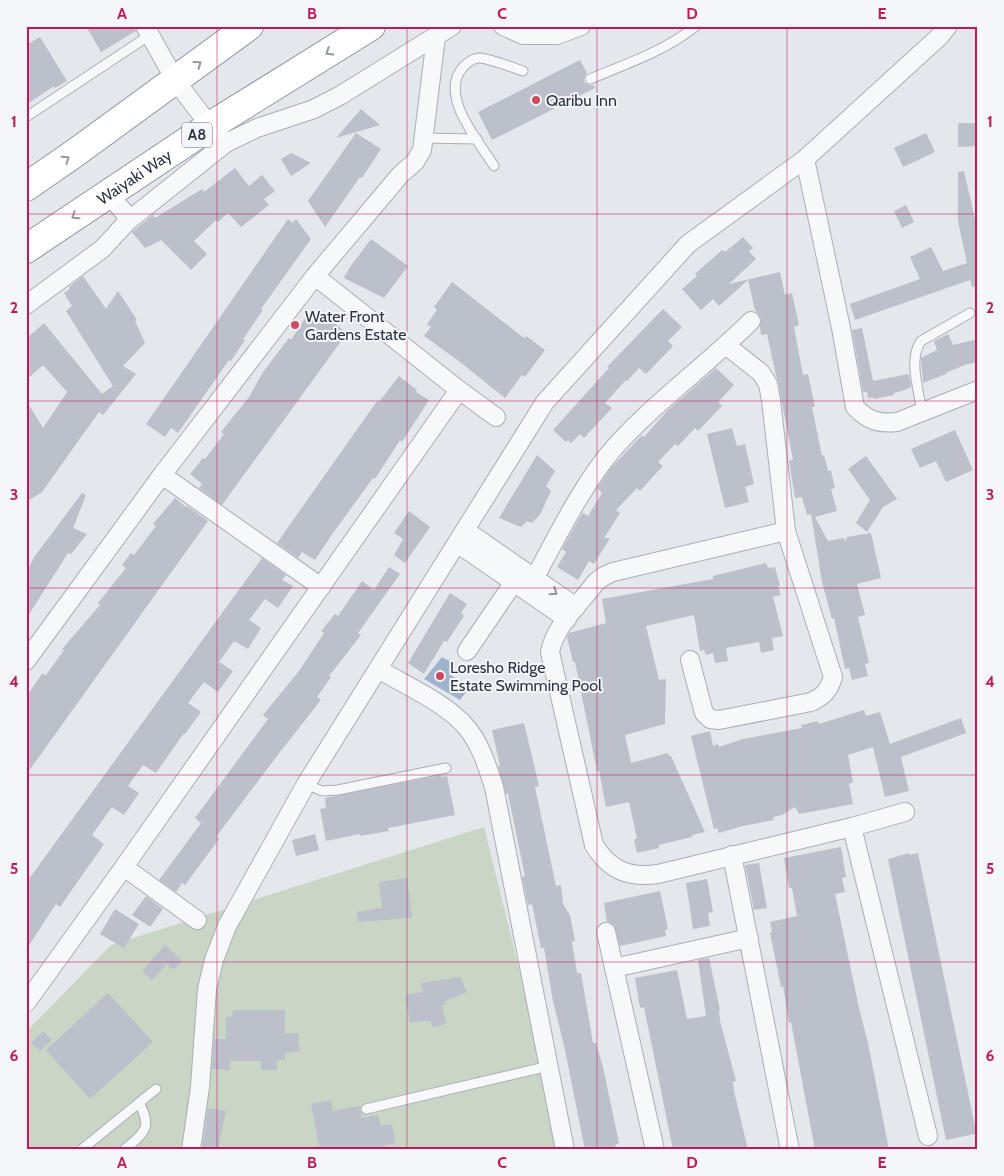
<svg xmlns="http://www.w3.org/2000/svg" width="1004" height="1176" font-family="Cabin,sans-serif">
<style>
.green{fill:#c9d6c5}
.water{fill:#9fb4cc}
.building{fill:#bbc0ca}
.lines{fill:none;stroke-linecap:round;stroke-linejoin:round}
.service-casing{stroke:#a9aeb7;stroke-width:11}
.minor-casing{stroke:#a9aeb7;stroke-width:20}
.trunk-casing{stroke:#8b94a3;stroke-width:30}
.service{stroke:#f7f8fa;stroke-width:9}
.minor{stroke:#f7f8fa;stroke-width:18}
.trunk{stroke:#fff;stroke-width:28}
.oneway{stroke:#959aa2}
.oneway2{stroke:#9196a0}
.grid{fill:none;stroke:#c2185b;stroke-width:1;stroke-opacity:0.55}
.poi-dot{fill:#d1495b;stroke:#f4f6f9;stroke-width:2}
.labels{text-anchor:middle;stroke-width:4;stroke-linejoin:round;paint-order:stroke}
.shield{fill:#f4f6f9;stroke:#676e7b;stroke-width:1}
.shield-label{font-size:15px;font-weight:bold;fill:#2b3445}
.poi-label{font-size:16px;fill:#2b3445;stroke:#f4f6f9;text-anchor:start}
.street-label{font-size:16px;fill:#2b3445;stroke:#f4f6f9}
.neatline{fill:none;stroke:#c2185b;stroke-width:2}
.grid-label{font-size:16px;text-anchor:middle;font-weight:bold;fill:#c2185b}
</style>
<rect width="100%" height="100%" fill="#e4e7ec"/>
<polygon class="green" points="484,827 564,1150 26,1150 26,1032 111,945"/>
<polygon class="water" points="442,657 455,664 449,674 470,687 460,700 424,679"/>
<g class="building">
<polygon points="86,26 134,26 136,31 101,52"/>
<polygon points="40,37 67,81 55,88 54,86 26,105 26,45"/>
<polygon points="580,60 587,73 584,78 584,82 589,85 593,85 595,88 492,140 478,112"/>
<polygon points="361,109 380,125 336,138"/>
<polygon points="958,123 978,123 978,146 958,147"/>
<polygon points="356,133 381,149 362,178 360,177 325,227 308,201"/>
<polygon points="926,133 935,152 903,167 894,148"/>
<polygon points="291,153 311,163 291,176 281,159"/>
<polygon points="235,168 249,186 262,175 275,191 264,199 269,205 241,227 228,213 218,222 216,220 194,241 207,254 191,270 161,240 145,248 132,232 153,215 155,218 202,189 204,192"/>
<polygon points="964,171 978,232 978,286 972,287 970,280 855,320 850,304 920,279 910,257 931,247 943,271 967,263 958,221 958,172"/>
<polygon points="906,205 914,222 902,228 894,211"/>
<polygon points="288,219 293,223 296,219 311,239 261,309 263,310 243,339 245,340 231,361 229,360 178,433 171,428 165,437 146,424"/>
<polygon points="743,237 753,248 749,251 756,259 729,284 780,272 785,295 792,293 799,325 794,327 803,375 808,374 815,407 812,407 822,456 824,455 828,471 831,471 835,488 831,489 837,511 815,517 828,541 844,538 845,542 847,537 871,533 881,578 857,584 865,615 858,617 869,663 865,664 868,676 852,680 849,668 845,669 834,618 832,619 822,582 811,514 807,515 802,497 795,498 789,461 793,460 778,382 776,376 767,334 761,335 760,327 761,318 755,310 748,280 719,306 713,299 701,310 682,289 697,276 695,274 722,250 725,252"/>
<polygon points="371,239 408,266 384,298 344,278 350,267"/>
<polygon points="83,276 106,309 118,291 137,320 135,321 145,343 123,366 136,374 103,415 99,412 42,492 26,502 26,400 43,428 67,392 43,365 26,380 26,339 44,323 102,394 113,386 66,311 72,306 64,293 70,289 69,287"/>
<polygon points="452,282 524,338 526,336 545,350 525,377 522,375 505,398 460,362 424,336 431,327 427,324 437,310 434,307"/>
<polygon points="663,309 682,327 668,341 673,346 646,374 639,368 627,381 626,380 605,403 612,408 584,438 580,434 571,443 568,440 566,442 553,430 609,368 607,367"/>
<polygon points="309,312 324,321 327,317 347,333 222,505 199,488 202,484 190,474 203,458 205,459 224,434 221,432 249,397 263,372 289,338 291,340"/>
<polygon points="862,328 873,381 909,374 911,387 905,390 894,393 894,395 874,399 873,397 868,398 867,392 863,392 852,330"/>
<polygon points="948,334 953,345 978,339 978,362 964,365 946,373 946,374 923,383 921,358 937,350 934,341"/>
<polygon points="716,368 734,385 718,402 722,406 698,431 695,428 678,446 675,444 658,462 663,466 650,480 640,491 637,488 616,510 620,513 604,538 610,538 594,564 589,561 578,580 557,567 566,552 562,549 580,517 583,513 588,516 602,493 597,488 611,468 642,435 644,437 667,411"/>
<polygon points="399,376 417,390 416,392 429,400 402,442 400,440 375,479 373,478 333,533 315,560 302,552 298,558 277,543 377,401 379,402"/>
<polygon points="732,428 737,446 745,444 754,484 745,487 749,502 725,508 707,434"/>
<polygon points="955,430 973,470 946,482 936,461 920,468 911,449"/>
<polygon points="537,455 555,471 546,486 551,491 541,513 532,523 527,521 521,527 499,518"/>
<polygon points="866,456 897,499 883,507 867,532 856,523 870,500 848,469"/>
<polygon points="82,493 86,495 73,528 87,534 71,554 68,553 26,619 26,572 35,556"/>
<polygon points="175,498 186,507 187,506 208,521 26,775 26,697 42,674 46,675 64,650 62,649 100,605 98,603 126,568 122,565 131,553 134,555 156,526 153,524"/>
<polygon points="409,511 430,527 405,563 394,555 403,539 394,533"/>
<polygon points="262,558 286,575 282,580 293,586 278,608 265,599 249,620 261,628 248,649 234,641 219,662 233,671 218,692 204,682 188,703 201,712 185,734 184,733 156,773 143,765 128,786 139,793 124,815 112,807 92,835 104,844 60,907 56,904 26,950 26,883"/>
<polygon points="766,563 768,568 775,567 780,586 778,586 781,595 773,597 783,636 772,638 774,650 761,653 759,642 726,648 728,661 715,663 713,653 706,655 704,650 700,651 694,615 646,626 659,680 666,679 665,724 625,735 631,763 668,753 669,756 671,756 705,832 692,835 692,837 659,845 659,848 637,853 634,840 637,838 629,802 606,807 599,771 597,771 575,662 573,662 567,637 569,633 606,623 602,599 713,579 713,576"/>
<polygon points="389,567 400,574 358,633 361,635 329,676 331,677 317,697 321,700 280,752 216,837 219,839 185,885 182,883 176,892 159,880 201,823 195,818 268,719 263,715 299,671 324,633 321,631 335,614 338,616 362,581 374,590"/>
<polygon points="450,593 467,604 461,613 464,616 447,642 444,641 424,674 408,663"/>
<polygon points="864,710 866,716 880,712 890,744 961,718 966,733 901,757 909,791 885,797 873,747 848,755 853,782 849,784 853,804 799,814 795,807 782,815 773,817 774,820 743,826 719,833 717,828 714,829 691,736 710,731 713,746 718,744 719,747 743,739 802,728 801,725 818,721 819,724"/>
<polygon points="524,723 539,786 535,787 556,886 561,885 563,904 570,915 575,941 572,942 577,973 581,973 593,1043 596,1043 603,1067 619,1143 615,1145 617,1150 585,1150 565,1050 553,1001 544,948 541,948 532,904 528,905 522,877 525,876 508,794 506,794 498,766 500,766 492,730"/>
<polygon points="441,775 441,777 447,776 455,815 388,828 389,831 360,836 360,834 326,841 320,809 326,808 325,798"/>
<polygon points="315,834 319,850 296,856 292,840"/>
<polygon points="841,847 846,877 842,878 845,892 835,894 859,1008 868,1043 889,1150 815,1150 791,1022 789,1023 783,986 781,987 770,933 772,932 770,922 797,916 792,888 789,888 784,858"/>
<polygon points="909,853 909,855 918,853 975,1126 975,1134 946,1140 888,859"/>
<polygon points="759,863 767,908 754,910 745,865"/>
<polygon points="407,878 412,918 358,922 356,912 382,908 379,882"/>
<polygon points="707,879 713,912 708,913 710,926 693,929 686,883"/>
<polygon points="660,891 668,929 665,930 666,936 620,946 614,925 607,922 604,903"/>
<polygon points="146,896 163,909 150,927 132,915"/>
<polygon points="115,909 139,924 124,948 100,934"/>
<polygon points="165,945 182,961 173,970 167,964 152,980 142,971"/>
<polygon points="709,958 720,1010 719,1010 720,1021 736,1081 733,1082 734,1091 748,1150 673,1150 644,1007 640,1008 635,978 677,970 687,1019 706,1016 698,960"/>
<polygon points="460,977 467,992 444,1002 444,1005 442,1005 446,1024 432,1027 431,1021 427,1022 427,1020 410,1023 405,995 423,992 421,983"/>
<polygon points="108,993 153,1042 90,1099 46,1050"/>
<polygon points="233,1010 285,1010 285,1034 298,1033 300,1051 285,1053 285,1060 277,1060 277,1070 261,1070 261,1061 230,1061 230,1070 212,1069 214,1039 226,1039 226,1017 232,1017"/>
<polygon points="43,1031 52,1040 40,1051 31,1043"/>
<polygon points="331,1100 333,1111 359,1106 362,1118 378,1115 381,1126 392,1124 396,1143 384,1145 385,1150 320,1150 311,1104"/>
<polygon points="208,1108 226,1111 218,1150 202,1150"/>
</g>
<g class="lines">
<defs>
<g id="service">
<path d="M590,79C626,64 665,51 696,26"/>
<polyline points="26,117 150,35"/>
<polyline points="423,138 477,139"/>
<path d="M494,166C479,141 438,96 463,67C467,63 473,58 479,58C489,58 513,68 523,71"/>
<path d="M922,412C919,391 908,359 921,341L970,313"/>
<polyline points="306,784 322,791 338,790 446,768"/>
<polyline points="366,1109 549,1066"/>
<polyline points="81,1150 156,1089"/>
<path d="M124,1150C144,1133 153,1128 139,1103"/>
</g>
<g id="minor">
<polyline points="145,26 175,80 210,126 226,143 257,128 314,109 341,95 452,26"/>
<polyline points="503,26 523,35 557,35 581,26"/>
<path d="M805,159L841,328L855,407C868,421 879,424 897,422L978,390"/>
<polyline points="128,221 226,143"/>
<polyline points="315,276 459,390 496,417"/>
<polyline points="26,305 102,249 128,221 124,212 108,194"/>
<polyline points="162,475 321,587"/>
<polyline points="465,530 576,607"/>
<path d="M786,531L613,572L604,576L596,582C580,604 555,625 550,652L594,845C610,871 629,878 658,874L852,827L905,812"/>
<polyline points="457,543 567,619"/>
<path d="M534,579C557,537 583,483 614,448C656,401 707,365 751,321"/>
<polyline points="467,651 514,582"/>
<path d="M690,660L704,713L710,719L719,720L811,702C824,696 829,690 833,677L786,531L771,400L768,384L761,373L727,346"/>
<polyline points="26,661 162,475 315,276 401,174 415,162 422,150 436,37"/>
<path d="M378,669C405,685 448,704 467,728C481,745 487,766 494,787L565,1150"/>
<polyline points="852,827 928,1136"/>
<polyline points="732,855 790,1150"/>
<polyline points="124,867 197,920"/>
<polyline points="606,932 655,1150"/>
<polyline points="614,968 749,938"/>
<polyline points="26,1003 124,867 459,390"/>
<polyline points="191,1150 200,1087 207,989 214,960 227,926 306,784 545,402 688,244 805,159 940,36 948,26"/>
</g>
<g id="trunk">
<polyline points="26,187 75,153 249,26"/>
<path id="s1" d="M26,249L210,126L371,26"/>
</g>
</defs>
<use href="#service" class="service-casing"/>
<use href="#minor" class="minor-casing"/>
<use href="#trunk" class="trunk-casing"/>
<use href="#service" class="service"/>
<use href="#minor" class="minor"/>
<use href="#trunk" class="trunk"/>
</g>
<defs><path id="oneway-chevron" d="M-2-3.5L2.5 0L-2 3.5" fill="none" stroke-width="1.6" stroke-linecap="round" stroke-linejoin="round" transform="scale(1.25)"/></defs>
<g class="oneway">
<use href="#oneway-chevron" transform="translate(329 52) rotate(148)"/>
<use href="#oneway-chevron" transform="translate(198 64) rotate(-36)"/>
<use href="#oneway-chevron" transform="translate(66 159) rotate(-34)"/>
<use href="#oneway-chevron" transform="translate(75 216) rotate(146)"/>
</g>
<use class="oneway2" href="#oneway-chevron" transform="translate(554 592) rotate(34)"/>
<path class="grid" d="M217,26V1150M407,26V1150M597,26V1150M787,26V1150M26,214H978M26,401H978M26,588H978M26,775H978M26,962H978"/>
<g class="poi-dot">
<circle cx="536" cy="100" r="5"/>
<circle cx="295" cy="325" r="5"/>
<circle cx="440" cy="676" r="5"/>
</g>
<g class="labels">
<rect class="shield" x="182" y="122.5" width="30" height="25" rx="4"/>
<g class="shield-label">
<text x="197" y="140">A8</text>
</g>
<g class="poi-label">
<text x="546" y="106">Qaribu Inn</text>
<text x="305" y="322">Water Front<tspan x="305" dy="18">Gardens Estate</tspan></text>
<text x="450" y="673">Loresho Ridge<tspan x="450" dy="18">Estate Swimming Pool</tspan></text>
</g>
<g class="street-label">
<text dy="6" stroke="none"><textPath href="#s1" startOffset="130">Waiyaki Way</textPath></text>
</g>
</g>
<rect width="1004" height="1176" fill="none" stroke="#f4f6f9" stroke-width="55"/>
<rect x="28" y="28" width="948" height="1120" class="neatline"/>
<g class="grid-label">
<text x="122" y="19">A</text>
<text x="312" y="19">B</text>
<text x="502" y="19">C</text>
<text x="692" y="19">D</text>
<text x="882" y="19">E</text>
<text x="14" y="127">1</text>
<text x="990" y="127">1</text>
<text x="14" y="313">2</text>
<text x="990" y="313">2</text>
<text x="14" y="500">3</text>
<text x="990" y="500">3</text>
<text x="14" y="687">4</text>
<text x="990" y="687">4</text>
<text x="14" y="874">5</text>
<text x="990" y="874">5</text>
<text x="14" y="1061">6</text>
<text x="990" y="1061">6</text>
<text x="122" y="1168">A</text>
<text x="312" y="1168">B</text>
<text x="502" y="1168">C</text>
<text x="692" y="1168">D</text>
<text x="882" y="1168">E</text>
</g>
</svg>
